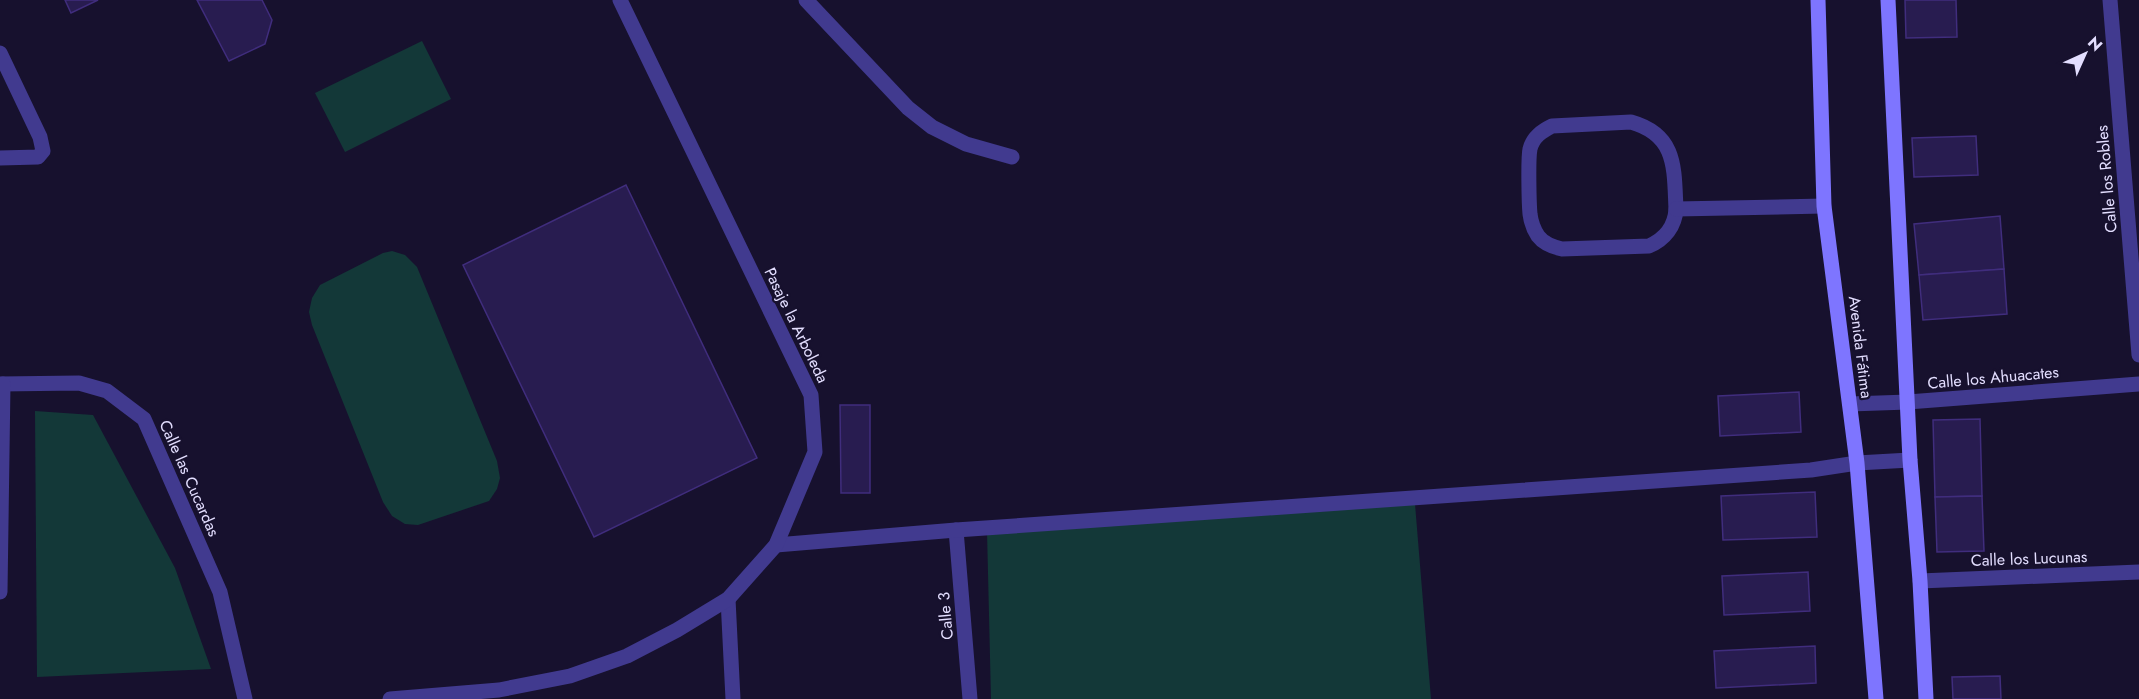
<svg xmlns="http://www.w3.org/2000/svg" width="2139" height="699" font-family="Jost,sans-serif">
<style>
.green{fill:#133838}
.building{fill:#281c50;stroke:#402d7d;stroke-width:1.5}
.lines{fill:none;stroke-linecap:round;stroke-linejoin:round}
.street{stroke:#413a8f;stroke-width:15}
.secondary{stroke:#7e75ff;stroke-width:15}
.labels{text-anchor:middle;stroke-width:4.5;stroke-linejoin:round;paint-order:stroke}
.street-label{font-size:16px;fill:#e3deff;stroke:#17112e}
</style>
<rect width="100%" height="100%" fill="#17112e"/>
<g class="green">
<polygon points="422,41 451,99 345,152 315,93"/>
<polygon points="392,251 405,255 417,267 497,461 500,478 497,489 489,501 418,525 405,524 392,516 383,502 312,325 309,312 312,298 320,285 383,253"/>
<polygon points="35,411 93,415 175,568 211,669 37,677"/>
<polygon points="1415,504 1431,699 991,699 987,531"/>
</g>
<g class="building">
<polygon points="65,0 98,0 71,13"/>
<polygon points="197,0 262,0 272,20 265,44 229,61"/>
<polygon points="1905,0 1956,0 1957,37 1906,38"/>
<polygon points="1976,136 1978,175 1914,177 1912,138"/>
<polygon points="626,185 757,458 594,537 463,265"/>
<polygon points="2000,216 2004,269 1919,275 1914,224"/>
<polygon points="2004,269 2007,314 1923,320 1919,275"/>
<polygon points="1799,392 1801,432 1720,436 1718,396"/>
<polygon points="840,405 870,405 870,493 841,493"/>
<polygon points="1980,419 1982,496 1935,497 1933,420"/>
<polygon points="1815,492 1817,537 1723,540 1721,496"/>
<polygon points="1982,496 1984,551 1937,552 1935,497"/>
<polygon points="1808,572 1810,611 1724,615 1722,576"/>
<polygon points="1815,646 1816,683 1716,688 1714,651"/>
<polygon points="2000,676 2001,699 1953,699 1952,677"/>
</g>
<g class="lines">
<g class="street">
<polyline points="806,0 908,108 932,127 966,144 1012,157"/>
<polyline points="2110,0 2139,355"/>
<polyline points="0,53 40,137 43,151 38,157 0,158"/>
<path d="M1631,122C1677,135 1674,168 1676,209C1675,226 1665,239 1649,246L1562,249C1553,247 1544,244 1538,236C1534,230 1531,222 1530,214C1529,204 1528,158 1530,149C1533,137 1542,131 1552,126Z"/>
<polyline points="1676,209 1824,206"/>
<polyline points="0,384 79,383 107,391 144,419 220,592 245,699"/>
<polyline points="1850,404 1908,402 2139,384"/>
<polyline points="956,530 970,699"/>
<polyline points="776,545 956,530 1811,470 1857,463 1910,460"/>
<polyline points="1920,581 2139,572"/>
<polyline points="0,592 3,384"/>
<polyline points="728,599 733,699"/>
<polyline points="390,699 499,690 570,676 627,656 677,630 728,599 776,545 815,452 811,395 620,0"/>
</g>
<g class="secondary">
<polyline points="1818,0 1824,206 1857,463 1876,699"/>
<polyline points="1888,0 1910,460 1920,581 1926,699"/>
</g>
</g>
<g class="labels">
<g class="street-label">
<text transform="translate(2106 179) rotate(-95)" y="6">Calle los Robles</text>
<text transform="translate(797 325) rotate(64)" y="6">Pasaje la Arboleda</text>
<text transform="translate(1861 347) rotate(83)" y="6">Avenida Fátima</text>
<text transform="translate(1993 377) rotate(-5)" y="6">Calle los Ahuacates</text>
<text transform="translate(190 478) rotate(66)" y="6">Calle las Cucardas</text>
<text transform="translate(2029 558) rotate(-2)" y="6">Calle los Lucunas</text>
<text transform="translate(945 616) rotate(-95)" y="6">Calle 3</text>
</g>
</g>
<g transform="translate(2085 54) rotate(45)" stroke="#17112e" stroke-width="4.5" paint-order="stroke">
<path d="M0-4.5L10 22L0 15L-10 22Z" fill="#e3deff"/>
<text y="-9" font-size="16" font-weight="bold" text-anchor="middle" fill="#e3deff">N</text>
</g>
</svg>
